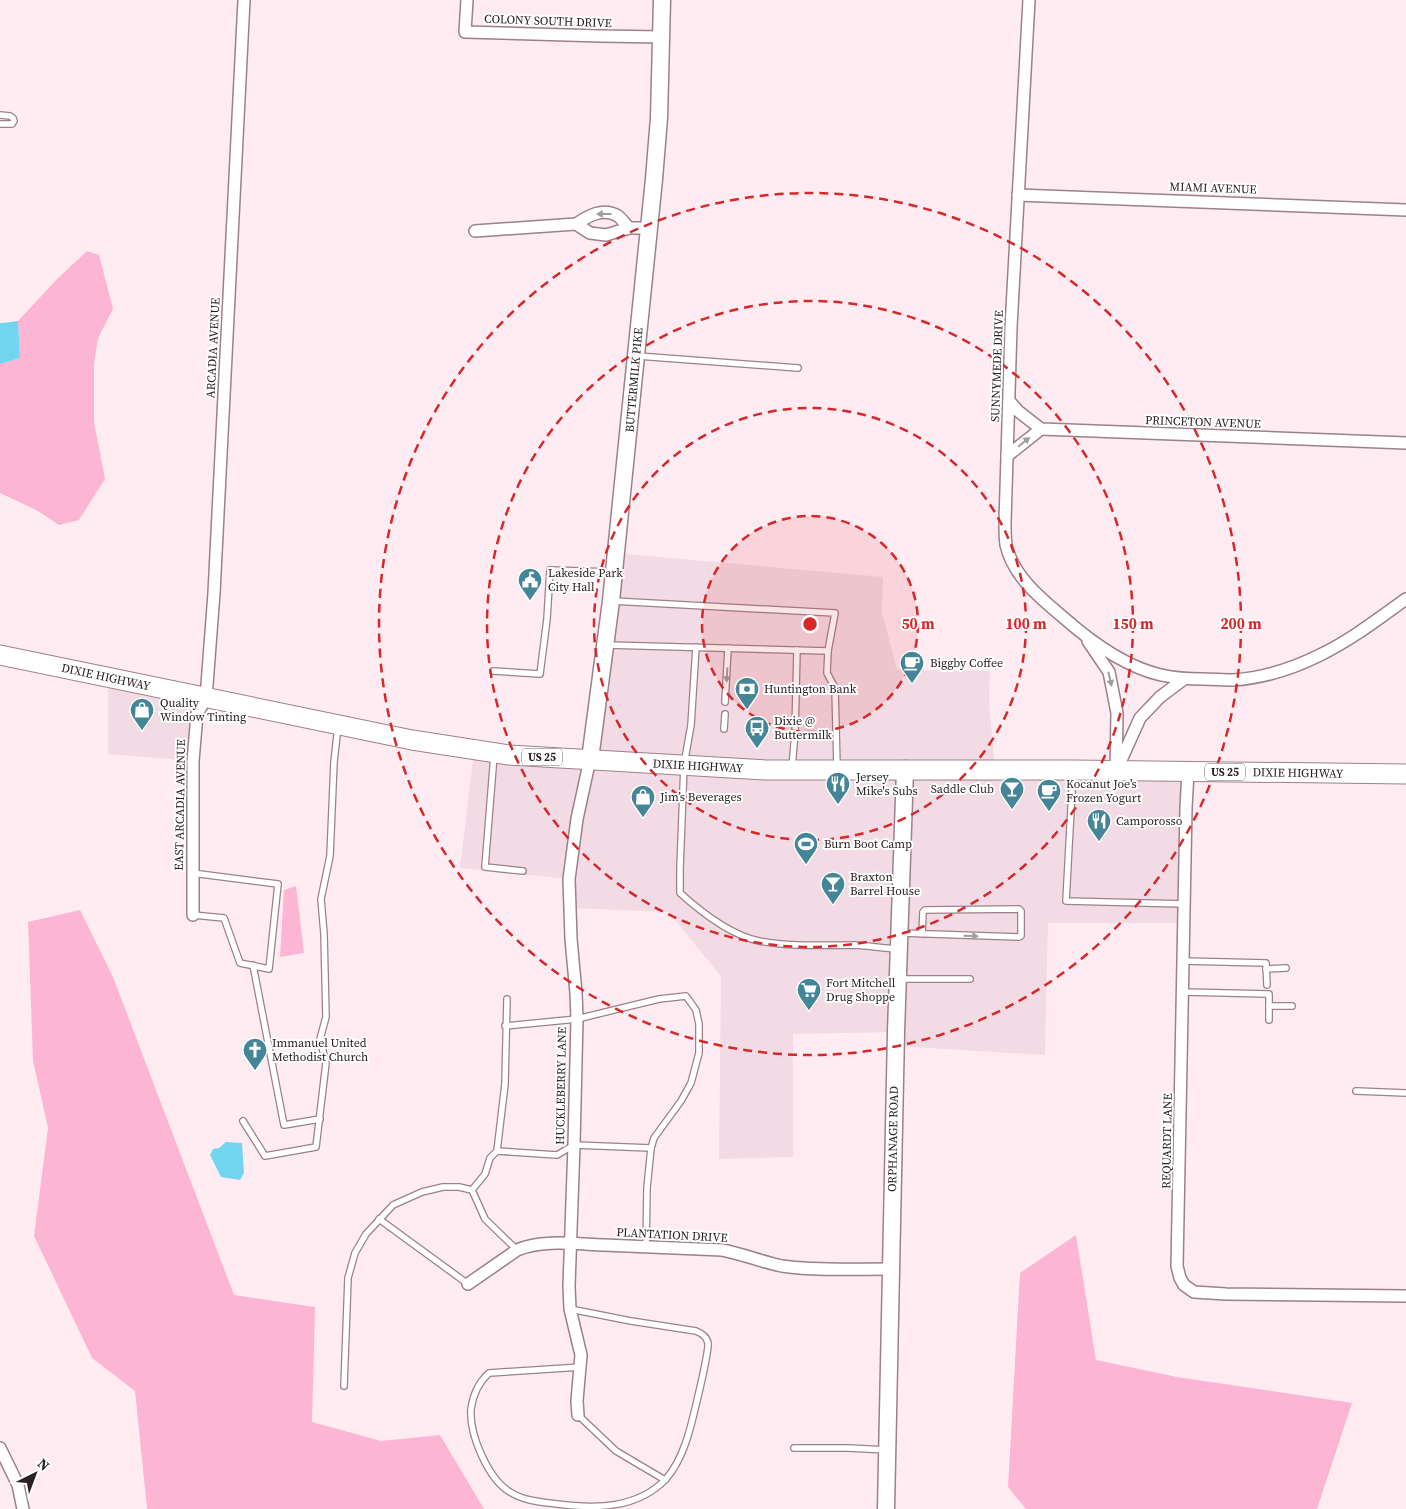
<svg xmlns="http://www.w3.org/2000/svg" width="1406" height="1509" font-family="'Source Serif 4',serif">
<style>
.built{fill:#f2dbe4}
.green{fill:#fdb5d4}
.water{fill:#71d5ef}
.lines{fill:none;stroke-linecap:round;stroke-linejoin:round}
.service-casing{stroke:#9c808b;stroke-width:8}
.minor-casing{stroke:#9c808b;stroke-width:14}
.secondary-casing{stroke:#9c808b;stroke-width:19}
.primary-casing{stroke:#9c808b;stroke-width:21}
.service{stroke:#fff;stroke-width:5.5}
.minor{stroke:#fff;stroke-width:11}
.secondary{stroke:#fff;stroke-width:16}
.primary{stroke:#fff;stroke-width:19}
.oneway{fill:#a09b9c}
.ring{fill:none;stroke:#d62828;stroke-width:2.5;stroke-dasharray:9 6}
.labels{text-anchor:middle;stroke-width:4;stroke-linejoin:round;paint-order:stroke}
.shield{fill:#fff;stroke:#6b6366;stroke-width:1}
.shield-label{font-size:11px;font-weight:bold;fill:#2b2024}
.street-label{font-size:12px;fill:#2b2024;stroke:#fff}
.poi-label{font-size:12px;fill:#2b2024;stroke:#fff;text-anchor:start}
.centre{fill:#d62828;stroke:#fff;stroke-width:2.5}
.ring-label{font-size:15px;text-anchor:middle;font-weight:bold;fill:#d62828;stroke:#fff;stroke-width:4;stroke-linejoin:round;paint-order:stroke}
</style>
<rect width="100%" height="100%" fill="#ffecf3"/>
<g class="built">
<polygon points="615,553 883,577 882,612 897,670 990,671 989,700 995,770 1188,772 1184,923 1048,923 1045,1055 895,1046 895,1032 793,1034 793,1157 719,1159 721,976 668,912 570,908 569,879 460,868 474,750 590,759"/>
<polygon points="108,678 206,698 193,761 108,754"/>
</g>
<g class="green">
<polygon points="87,251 99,255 113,309 98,338 94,364 94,422 105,479 79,520 59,525 38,511 0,493 0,364 20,358 18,321 58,278"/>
<polygon points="296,886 304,953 280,957 284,890"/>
<polygon points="80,910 113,977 234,1295 315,1307 312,1422 381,1441 440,1435 484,1509 147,1509 135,1391 92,1358 34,1236 48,1128 33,1061 28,922"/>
<polygon points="1076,1235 1096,1360 1177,1377 1352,1403 1317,1509 1026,1509 1008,1487 1020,1273"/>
</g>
<g class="water">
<polygon points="18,321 20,358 0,364 0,323 3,323"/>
<polygon points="226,1142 242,1143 244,1173 240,1180 221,1177 210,1155 213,1149 219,1148"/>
</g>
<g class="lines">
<defs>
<g id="service">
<polyline points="0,115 10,116 13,118 14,121 12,124 0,124"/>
<polyline points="638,356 798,368"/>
<polyline points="613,601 835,613 828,651 827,673 835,688 837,767"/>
<polyline points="606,645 828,651"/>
<path d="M696,647L691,725L684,765L680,868V893C701,912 730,935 759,941C791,947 823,945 855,945C869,946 883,948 897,949"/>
<polyline points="493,671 540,674 547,619 550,570 612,572"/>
<polyline points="725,702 728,648"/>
<polyline points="724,729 725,714"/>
<polyline points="494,755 485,867 523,871"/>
<polyline points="792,768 795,732 797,650"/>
<polyline points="1073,772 1066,901 1185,904"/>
<polyline points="192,873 278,884 269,969 240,963 224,918 193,915"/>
<polyline points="902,933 1019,937 1021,936 1021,911 1019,909 925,910 923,912 922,934"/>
<polyline points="1183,961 1266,963 1267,985"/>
<polyline points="253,965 284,1125 320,1119"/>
<polyline points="1266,969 1286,968"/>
<polyline points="900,979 970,979"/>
<polyline points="1183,992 1269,994 1269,1020"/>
<polyline points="1269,1006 1292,1006"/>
<polyline points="505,1026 577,1019 659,999 686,996 696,1010 699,1024 699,1053 691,1083 681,1101 654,1138 651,1148 647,1188 646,1247"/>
<polyline points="1356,1091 1406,1093"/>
<polyline points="243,1121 265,1156 316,1147 326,1063 320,1039 326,1017 324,934 321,899 330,856 334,762 338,726"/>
<polyline points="497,1151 505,1084 507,999"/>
<polyline points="379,1219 468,1284"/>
<polyline points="517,1250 485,1219 472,1190 485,1174 490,1158 497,1151 557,1155 574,1145 651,1148"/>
<path d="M570,1309L631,1321L696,1331C701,1333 707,1337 708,1343C709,1348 701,1384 699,1392C692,1421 686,1456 666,1479C637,1509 596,1509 557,1504C541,1502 524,1501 510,1492C488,1479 469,1434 471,1409C473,1395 479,1382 489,1373L581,1367"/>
<polyline points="344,1386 348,1278 355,1253 366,1234 393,1205 422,1192 443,1187 459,1187 472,1190"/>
<polyline points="578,1415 616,1451 665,1480"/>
<polyline points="794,1448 848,1448 887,1450"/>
</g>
<g id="minor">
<polyline points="467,0 465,32 601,36 661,37"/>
<path d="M1029,0L1011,327L1005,522C1005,529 1005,537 1006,545C1013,576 1040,598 1064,618C1090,641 1126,667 1161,675C1175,678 1189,679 1202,679C1213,679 1223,680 1233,680C1262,678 1294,668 1320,655C1351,640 1378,619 1406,599"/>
<polyline points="1018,195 1406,210"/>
<polyline points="576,224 590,233 606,235 629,228 649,228"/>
<path d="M475,231L576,224C588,216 603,207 618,216C622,219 626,225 629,228"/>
<polyline points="1010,402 1018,411 1041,429 1406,443"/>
<polyline points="1007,456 1041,429"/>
<polyline points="1088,641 1109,672 1117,713 1116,770"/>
<polyline points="1118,767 1140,718 1160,697 1184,679"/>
<polyline points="1188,772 1186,808 1177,1266 1180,1278 1184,1285 1194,1292 1226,1294 1406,1296"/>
<polyline points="193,915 193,761 197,714 206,698 214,593 244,0"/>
<path d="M468,1284L517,1250C542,1239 577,1244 604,1245C643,1247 683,1248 722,1250C743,1254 762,1262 782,1266C818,1271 855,1269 890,1269"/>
<polyline points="578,1415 577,1401 581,1355 570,1309 569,1286 574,1145 577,1019 576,993 571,939 569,879 577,819 590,759"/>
<polyline points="0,1448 18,1485 23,1509"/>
</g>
<g id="secondary">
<polyline points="590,759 611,601 654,179 659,118 662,0"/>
<polyline points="886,1509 896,1032 905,769"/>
</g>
<polyline id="primary" points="0,655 412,740 509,755 766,770 1073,770 1406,774"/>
</defs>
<use href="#service" class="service-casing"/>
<use href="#minor" class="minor-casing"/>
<use href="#secondary" class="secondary-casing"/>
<use href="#primary" class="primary-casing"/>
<use href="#service" class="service"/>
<use href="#minor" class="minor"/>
<use href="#secondary" class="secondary"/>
<use href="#primary" class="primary"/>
</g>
<defs><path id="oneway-solid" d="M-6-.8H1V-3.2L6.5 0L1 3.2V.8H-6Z" transform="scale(1.25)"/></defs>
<g class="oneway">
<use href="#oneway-solid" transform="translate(604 214) rotate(-180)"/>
<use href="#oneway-solid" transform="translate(1024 442) rotate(-39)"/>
<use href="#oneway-solid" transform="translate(727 675) rotate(93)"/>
<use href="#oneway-solid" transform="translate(1110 679) rotate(77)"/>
<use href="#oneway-solid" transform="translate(971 936) rotate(2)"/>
</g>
<circle cx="810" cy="624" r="108" fill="#d62828" fill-opacity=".12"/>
<g class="ring">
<circle cx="810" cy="624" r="108"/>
<circle cx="810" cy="624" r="216"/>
<circle cx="810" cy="624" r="323"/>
<circle cx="810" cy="624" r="431"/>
</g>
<defs>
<symbol id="civic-pin" viewBox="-11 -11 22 30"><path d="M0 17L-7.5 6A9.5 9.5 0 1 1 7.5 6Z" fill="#448697" stroke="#fff"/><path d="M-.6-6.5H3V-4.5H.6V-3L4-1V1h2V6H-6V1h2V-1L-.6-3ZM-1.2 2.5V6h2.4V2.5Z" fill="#fff"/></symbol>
<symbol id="cafe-pin" viewBox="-11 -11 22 30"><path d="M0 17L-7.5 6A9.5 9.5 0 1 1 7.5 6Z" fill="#448697" stroke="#fff"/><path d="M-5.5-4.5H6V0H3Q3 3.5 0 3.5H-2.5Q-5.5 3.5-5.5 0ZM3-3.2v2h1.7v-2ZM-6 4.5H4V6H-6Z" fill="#fff"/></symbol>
<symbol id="bank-pin" viewBox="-11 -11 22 30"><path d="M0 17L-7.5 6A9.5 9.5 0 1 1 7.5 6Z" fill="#448697" stroke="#fff"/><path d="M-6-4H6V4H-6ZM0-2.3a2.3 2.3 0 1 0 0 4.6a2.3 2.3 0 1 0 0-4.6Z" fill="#fff"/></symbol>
<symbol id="shop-pin" viewBox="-11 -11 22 30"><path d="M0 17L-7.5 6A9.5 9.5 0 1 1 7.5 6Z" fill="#448697" stroke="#fff"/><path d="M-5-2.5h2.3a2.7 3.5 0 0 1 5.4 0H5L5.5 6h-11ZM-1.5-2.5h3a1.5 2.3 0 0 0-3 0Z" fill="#fff"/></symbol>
<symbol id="bus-pin" viewBox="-11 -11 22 30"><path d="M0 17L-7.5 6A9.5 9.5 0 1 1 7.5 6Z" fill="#448697" stroke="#fff"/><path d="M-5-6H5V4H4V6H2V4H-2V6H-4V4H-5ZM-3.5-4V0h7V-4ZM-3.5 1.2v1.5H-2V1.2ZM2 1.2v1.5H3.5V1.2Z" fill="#fff"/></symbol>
<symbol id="restaurant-pin" viewBox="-11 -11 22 30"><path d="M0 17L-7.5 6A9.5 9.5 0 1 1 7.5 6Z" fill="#448697" stroke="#fff"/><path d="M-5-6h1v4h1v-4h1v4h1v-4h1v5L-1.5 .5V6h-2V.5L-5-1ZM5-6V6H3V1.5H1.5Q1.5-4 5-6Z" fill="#fff"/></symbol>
<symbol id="bar-pin" viewBox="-11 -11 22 30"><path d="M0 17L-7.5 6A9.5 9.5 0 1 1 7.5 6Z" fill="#448697" stroke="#fff"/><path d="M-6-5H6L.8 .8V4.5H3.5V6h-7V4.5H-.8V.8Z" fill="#fff"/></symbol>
<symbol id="stadium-pin" viewBox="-11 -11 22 30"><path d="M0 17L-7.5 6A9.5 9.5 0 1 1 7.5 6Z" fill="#448697" stroke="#fff"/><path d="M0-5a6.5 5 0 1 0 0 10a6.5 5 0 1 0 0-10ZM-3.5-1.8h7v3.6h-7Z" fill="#fff"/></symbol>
<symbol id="supermarket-pin" viewBox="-11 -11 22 30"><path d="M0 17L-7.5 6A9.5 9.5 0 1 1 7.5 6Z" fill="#448697" stroke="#fff"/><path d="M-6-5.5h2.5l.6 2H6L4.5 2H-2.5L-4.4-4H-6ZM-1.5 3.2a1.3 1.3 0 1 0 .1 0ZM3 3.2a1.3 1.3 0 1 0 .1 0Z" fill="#fff"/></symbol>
<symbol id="church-pin" viewBox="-11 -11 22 30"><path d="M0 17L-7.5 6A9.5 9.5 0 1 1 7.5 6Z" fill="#448697" stroke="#fff"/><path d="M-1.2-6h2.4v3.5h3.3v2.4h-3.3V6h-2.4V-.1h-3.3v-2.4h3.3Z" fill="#fff"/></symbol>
</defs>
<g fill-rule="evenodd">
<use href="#civic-pin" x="516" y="566" width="28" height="38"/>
<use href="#cafe-pin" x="898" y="649" width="28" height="38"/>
<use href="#bank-pin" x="733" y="675" width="28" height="38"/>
<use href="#shop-pin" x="128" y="696" width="28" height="38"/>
<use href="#bus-pin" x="743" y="714" width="28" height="38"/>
<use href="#restaurant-pin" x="824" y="770" width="28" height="38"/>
<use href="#bar-pin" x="998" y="775" width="28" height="38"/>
<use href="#cafe-pin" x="1035" y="777" width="28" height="38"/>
<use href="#shop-pin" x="629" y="783" width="28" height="38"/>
<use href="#restaurant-pin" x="1085" y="807" width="28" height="38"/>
<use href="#stadium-pin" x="792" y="830" width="28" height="38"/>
<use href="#bar-pin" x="819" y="870" width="28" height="38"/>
<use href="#supermarket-pin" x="795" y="976" width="28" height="38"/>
<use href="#church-pin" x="241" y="1036" width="28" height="38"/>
</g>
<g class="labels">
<g class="shield">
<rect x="522" y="748.5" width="40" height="17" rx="4"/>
<rect x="1205" y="763.5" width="40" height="17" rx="4"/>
</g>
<g class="shield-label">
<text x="542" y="761">US 25</text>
<text x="1225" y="776">US 25</text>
</g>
<g class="street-label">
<text transform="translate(548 21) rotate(2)" y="4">COLONY SOUTH DRIVE</text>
<text transform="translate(1213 188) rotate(2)" y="4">MIAMI AVENUE</text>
<text transform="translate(213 348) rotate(-87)" y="4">ARCADIA AVENUE</text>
<text transform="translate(997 366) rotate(-88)" y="4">SUNNYMEDE DRIVE</text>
<text transform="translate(634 380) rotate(-85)" y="4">BUTTERMILK PIKE</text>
<text transform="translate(1203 422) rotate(2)" y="4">PRINCETON AVENUE</text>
<text transform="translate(106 677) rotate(12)" y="4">DIXIE HIGHWAY</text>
<text transform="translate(698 766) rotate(3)" y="4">DIXIE HIGHWAY</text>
<text transform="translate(1298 773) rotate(1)" y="4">DIXIE HIGHWAY</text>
<text transform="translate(180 805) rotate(-89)" y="4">EAST ARCADIA AVENUE</text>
<text transform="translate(561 1086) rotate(-89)" y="4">HUCKLEBERRY LANE</text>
<text transform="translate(893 1139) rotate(-89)" y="4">ORPHANAGE ROAD</text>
<text transform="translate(1167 1141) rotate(-89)" y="4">REQUARDT LANE</text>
<text transform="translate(672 1235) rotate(3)" y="4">PLANTATION DRIVE</text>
</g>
<g class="poi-label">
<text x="548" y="577">Lakeside Park<tspan x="548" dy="14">City Hall</tspan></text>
<text x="930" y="667">Biggby Coffee</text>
<text x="764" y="693">Huntington Bank</text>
<text x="160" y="707">Quality<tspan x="160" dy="14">Window Tinting</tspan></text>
<text x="774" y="725">Dixie @<tspan x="774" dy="14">Buttermilk</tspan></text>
<text x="856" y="781">Jersey<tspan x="856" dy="14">Mike's Subs</tspan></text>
<text x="1066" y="788">Kocanut Joe’s<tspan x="1066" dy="14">Frozen Yogurt</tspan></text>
<text x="994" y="793" text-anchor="end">Saddle Club</text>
<text x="660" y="801">Jim’s Beverages</text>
<text x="1116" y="825">Camporosso</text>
<text x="824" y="848">Burn Boot Camp</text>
<text x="850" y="881">Braxton<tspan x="850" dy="14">Barrel House</tspan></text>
<text x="826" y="987">Fort Mitchell<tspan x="826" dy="14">Drug Shoppe</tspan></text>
<text x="272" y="1047">Immanuel United<tspan x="272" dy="14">Methodist Church</tspan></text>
</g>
</g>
<circle cx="810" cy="624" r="8" class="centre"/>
<g class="ring-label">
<text x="918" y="629">50 m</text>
<text x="1026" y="629">100 m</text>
<text x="1133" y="629">150 m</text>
<text x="1241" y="629">200 m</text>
</g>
<g transform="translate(35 1474) rotate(42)" stroke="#ffffff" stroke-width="4" paint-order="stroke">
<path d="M0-4L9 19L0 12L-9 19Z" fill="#2b2024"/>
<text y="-8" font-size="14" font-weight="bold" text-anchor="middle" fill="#2b2024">N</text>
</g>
</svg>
